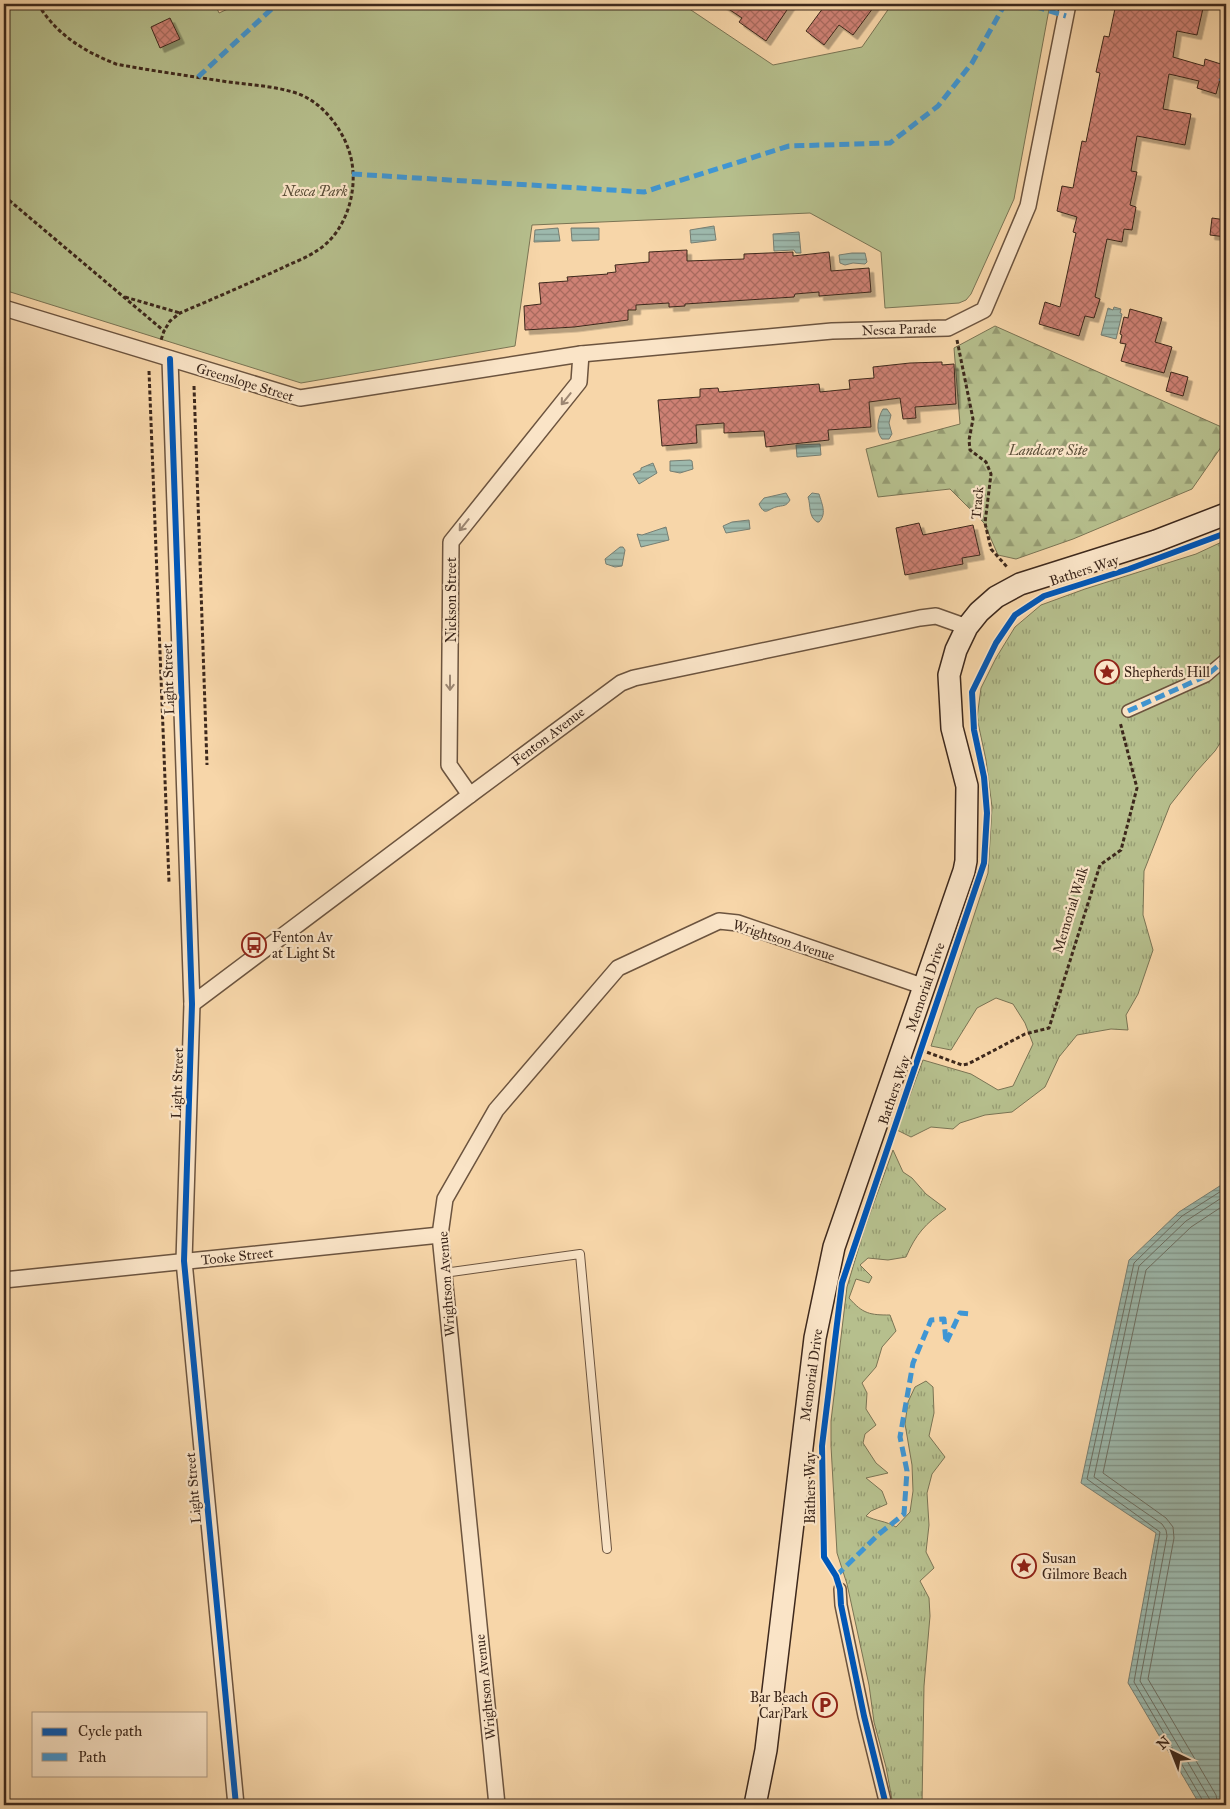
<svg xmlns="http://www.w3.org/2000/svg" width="1230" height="1809" font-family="'IM FELL Great Primer',serif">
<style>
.grass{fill:url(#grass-tufts);stroke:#7a7454}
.forest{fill:url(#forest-firs);stroke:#7a7454}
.green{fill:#b6bf8d;stroke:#7a7454}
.water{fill:url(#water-rules);stroke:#777f73}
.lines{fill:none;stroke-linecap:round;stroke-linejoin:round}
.shore{stroke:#6d7064;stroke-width:1}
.building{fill:url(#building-cross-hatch);stroke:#3d281c;filter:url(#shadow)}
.service-casing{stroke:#6c543f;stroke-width:10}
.pedestrian-casing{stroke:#6c543f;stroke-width:14}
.minor-casing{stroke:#6c543f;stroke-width:18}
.secondary-casing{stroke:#3d281c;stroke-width:24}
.path{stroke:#3d281c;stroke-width:3;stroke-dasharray:4 2.5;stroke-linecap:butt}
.service{stroke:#fae4c7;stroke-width:8}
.pedestrian{stroke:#fae4c7;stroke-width:11}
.minor{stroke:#fae4c7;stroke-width:15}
.secondary{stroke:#fae4c7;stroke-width:21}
.quiet{stroke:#3f96d4;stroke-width:5;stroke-dasharray:10 5;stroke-linecap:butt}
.cycleway-casing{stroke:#fae4c7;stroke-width:9}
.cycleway{stroke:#0057b8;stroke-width:6}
.oneway{stroke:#9c8672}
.labels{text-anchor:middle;stroke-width:4.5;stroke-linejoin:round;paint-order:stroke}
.park-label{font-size:14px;font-style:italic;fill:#5b4e38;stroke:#fae4c7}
.street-label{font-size:14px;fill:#3d281c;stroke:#fae4c7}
.poi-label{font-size:14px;fill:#3d281c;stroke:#fae4c7;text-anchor:start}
</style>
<defs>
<pattern id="grass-tufts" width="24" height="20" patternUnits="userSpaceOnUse" patternTransform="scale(1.25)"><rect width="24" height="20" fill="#b6bf8d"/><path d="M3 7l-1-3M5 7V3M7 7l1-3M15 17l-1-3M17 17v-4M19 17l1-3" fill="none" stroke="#959b72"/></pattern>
<pattern id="forest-firs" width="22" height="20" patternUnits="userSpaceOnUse" patternTransform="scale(1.25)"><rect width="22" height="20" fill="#b6bf8d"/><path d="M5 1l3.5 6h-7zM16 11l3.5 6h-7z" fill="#959b72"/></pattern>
<pattern id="water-rules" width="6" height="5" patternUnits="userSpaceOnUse" patternTransform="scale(1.25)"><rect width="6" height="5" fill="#9db9ad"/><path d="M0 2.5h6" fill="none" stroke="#81968c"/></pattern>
<pattern id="building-cross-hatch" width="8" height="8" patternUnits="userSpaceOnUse" patternTransform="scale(1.25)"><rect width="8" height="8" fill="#ce8174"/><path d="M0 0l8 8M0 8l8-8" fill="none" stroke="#a86a5e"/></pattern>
<filter id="shadow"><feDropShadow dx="4.5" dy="4.5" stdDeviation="0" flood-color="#0004"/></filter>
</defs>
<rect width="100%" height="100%" fill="#f7d6a9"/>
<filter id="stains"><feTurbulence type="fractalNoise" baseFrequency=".004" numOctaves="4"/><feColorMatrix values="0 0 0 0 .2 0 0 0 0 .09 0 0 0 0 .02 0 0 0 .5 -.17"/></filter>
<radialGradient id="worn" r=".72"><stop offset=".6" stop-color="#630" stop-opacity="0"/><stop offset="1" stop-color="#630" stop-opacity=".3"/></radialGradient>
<g class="grass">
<polygon points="1226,540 1226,734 1215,751 1196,772 1170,805 1144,871 1143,915 1153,950 1138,994 1126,1015 1128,1030 1111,1029 1077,1035 1059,1057 1045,1087 1012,1112 985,1115 960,1123 953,1129 931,1127 911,1137 897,1130 923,1060 971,1074 998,1090 1013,1086 1033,1044 1025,1023 1013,1004 996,998 977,1008 951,1050 931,1046 988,873 992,807 986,760 977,718 981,688 996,658 1015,627 1041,605 1085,589 1196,554"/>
<path d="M893,1150L903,1172L912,1178L926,1194L946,1209C925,1224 916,1234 906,1257L888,1260L868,1258L860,1265L872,1277L869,1283L856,1279L849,1298C863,1314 870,1315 890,1315L896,1331L882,1347L876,1367L862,1383L867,1393L866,1409L876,1425L865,1434L863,1443L876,1463L888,1473L866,1478L882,1491L887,1504L871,1511L866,1516C876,1521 886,1521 896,1527L910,1512L913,1491L912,1465L905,1424L908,1402L915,1387L926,1381L933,1387L934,1413L929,1436L945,1457L932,1474L927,1493L929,1525L926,1552L934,1568L920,1581L929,1598L930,1616L924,1686L922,1805H893L886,1767L874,1722L869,1685L847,1584L837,1553L831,1446V1421L847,1287L864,1230Z"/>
</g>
<polygon class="forest" points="995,326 1226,429 1226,440 1192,489 1073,539 1016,559 998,555 984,523 950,489 878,497 866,449 960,424 954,348"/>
<polygon class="green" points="4,4 215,4 219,13 239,4 682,4 773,65 862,47 892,4 1050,4 1014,199 971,294 966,300 959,303 885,308 881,252 810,213 532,225 515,346 301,383 4,290"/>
<g class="water">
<polygon points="714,226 716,240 691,243 690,230"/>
<polygon points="558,228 560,241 534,242 535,230"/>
<polygon points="571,228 599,228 599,240 572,241"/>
<polygon points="799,232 801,253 796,253 794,250 774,251 773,234"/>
<polygon points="852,253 865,253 867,262 865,264 853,263 845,265 840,263 839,255"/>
<polygon points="1114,307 1121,309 1120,313 1122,314 1116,339 1101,335 1108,308 1113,310"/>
<path d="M883,409H887L891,415L889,423L892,434L889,439H882C875,431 878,417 883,409Z"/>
<polygon points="820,444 821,455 797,457 796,445"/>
<polygon points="690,460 692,461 693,469 680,473 670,471 670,461"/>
<polygon points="653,463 657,473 639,484 633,474 641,470 641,468"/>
<path d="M786,493L790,500C786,507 783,505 776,507C768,509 765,517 759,504L764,498Z"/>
<path d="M812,493L819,494C822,504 827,514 819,522H817C808,516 811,506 808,497Z"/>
<polygon points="749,520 750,529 726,533 723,526 732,522"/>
<polygon points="666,527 669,540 641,547 637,534 642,535"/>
<polygon points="620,547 623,547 625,550 622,566 615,567 606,564 605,559"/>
<polygon points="1226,1182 1226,1805 1200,1805 1128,1683 1156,1533 1081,1483 1129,1260 1179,1212"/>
</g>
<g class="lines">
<g class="shore">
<polyline points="1204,1805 1203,1801 1134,1682 1160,1532 1087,1479 1134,1263 1182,1216 1226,1188"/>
<polyline points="1211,1805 1209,1798 1140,1681 1167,1536 1166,1530 1162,1524 1094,1477 1139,1266 1186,1221 1226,1195"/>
<polyline points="1218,1805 1216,1795 1148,1679 1174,1538 1173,1527 1166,1518 1103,1473 1146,1270 1191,1227 1226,1204"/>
</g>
</g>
<g class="building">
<polygon points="721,4 791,4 766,41 739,22 742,18"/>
<polygon points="826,4 876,4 853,35 839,25 824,45 806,31"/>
<polygon points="1116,4 1204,4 1197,35 1177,31 1173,57 1204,66 1205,59 1224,65 1216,94 1197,88 1199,81 1169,74 1163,109 1191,114 1185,145 1137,136 1131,171 1137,172 1130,205 1136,207 1132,230 1124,229 1122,242 1107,239 1095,297 1100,299 1094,318 1085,316 1079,336 1039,324 1045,302 1060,307 1076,233 1073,232 1077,217 1057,211 1062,186 1073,188 1082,141 1086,142 1100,73 1096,72 1104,36 1109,37"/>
<polygon points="170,18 180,39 160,48 151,27"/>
<polygon points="1212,218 1226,220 1226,237 1210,235"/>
<polygon points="687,250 687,261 744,259 744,254 793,252 793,256 829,252 831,271 869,268 871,292 819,296 819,292 795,294 794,297 685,304 685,306 669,307 669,303 636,305 636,310 628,310 628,320 574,327 525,330 524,306 541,304 539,283 568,281 567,277 608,274 607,273 616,272 615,265 649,262 649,252"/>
<polygon points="1130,309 1162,318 1155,342 1172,347 1164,373 1121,361 1126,344 1120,343 1122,335 1120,334 1124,317 1128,318"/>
<polygon points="942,362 942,365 954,364 956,404 915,407 916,418 903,419 900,398 869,402 871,427 828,430 829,440 766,447 764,431 724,433 724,423 696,425 697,443 662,446 658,400 700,397 700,389 718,388 719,392 819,384 820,392 850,389 849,380 874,378 873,367 910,363"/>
<polygon points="1171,372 1188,377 1183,396 1166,391"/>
<polygon points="919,523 923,535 973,525 980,555 962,558 963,564 905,575 896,528"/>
</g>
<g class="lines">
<defs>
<polyline id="service" points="444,1273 580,1254 607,1549"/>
<g id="pedestrian">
<polyline points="1128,711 1206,676 1226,659"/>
<polyline points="840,1589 841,1605 864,1716 886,1805"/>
</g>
<g id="minor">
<polyline points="4,308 300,398 581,354 832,331 948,328 984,310 1028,206 1068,4"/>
<polyline points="170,359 192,1004 184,1261 236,1805"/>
<polyline points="470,795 449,765 451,542 579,382 581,354"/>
<polyline points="192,1004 470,795 621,683 634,678 920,618 936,616 967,627"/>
<polyline points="4,1280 440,1235"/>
<polyline points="497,1805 440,1235 445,1199 496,1110 618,968 719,921 738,923 925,987"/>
</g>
<polyline id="secondary" points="755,1805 766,1750 815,1338 834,1247 964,871 966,861 967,786 952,728 949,675 956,650 967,627 979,612 996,597 1020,584 1156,541 1226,514"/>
</defs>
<use href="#service" class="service-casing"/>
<use href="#pedestrian" class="pedestrian-casing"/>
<use href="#minor" class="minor-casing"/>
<use href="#secondary" class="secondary-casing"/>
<g class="path">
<path d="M38,4C56,34 83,51 116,64C153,71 190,76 228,82C252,85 276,86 299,94C322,103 340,126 348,148C361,182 349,230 318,250C308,257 295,262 284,267C250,283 215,298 180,313L170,321L164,331"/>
<polyline points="4,196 164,331 161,340"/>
<polyline points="125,297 180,313"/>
<polyline points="957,340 973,419 969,440 970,450 986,462 991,474 985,523 991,549 1008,568"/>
<polyline points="149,371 169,882"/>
<polyline points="194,386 207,765"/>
<polyline points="921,1050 962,1065 968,1064 1025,1034 1049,1028 1100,865 1121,850 1137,788 1120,722"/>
</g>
<use href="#service" class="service"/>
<use href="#pedestrian" class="pedestrian"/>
<use href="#minor" class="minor"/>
<use href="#secondary" class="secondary"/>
<g class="quiet">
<polyline points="1005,4 1037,7 1066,16"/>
<polyline points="198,77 277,4"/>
<polyline points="1220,78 1226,83"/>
<polyline points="352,174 644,192 789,146 890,143 938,106 972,63 1005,4"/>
<polyline points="1128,711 1206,676 1226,659"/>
<polyline points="836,1576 879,1534 904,1514 907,1471 900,1437 913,1363 931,1320 944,1319 946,1343 960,1313 971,1314"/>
</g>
<defs>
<g id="cycleway">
<polyline points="170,359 192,1004 184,1261 236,1805"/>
<polyline points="886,1805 864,1716 841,1605 840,1589 836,1576 824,1557 822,1446 842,1283 984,863 987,813 984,777 974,730 972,692 996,643 1015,615 1044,596 1129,569 1226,533"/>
</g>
</defs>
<use href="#cycleway" class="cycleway-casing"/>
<use href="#cycleway" class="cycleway"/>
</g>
<defs><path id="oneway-shaft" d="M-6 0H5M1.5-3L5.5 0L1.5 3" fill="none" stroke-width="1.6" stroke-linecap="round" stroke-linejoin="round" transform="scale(1.25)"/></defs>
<g class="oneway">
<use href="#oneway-shaft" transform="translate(566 399) rotate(129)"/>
<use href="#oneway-shaft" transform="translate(464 525) rotate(129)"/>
<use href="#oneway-shaft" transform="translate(450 683) rotate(90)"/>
</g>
<defs>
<symbol id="sight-ring" viewBox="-11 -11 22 22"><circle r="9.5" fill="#fae4c7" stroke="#8f2418" stroke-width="1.5"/><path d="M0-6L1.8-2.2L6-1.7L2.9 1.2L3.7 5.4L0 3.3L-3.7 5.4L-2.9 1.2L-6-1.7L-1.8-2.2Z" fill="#8f2418"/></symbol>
<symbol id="bus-ring" viewBox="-11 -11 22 22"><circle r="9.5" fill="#fae4c7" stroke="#8f2418" stroke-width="1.5"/><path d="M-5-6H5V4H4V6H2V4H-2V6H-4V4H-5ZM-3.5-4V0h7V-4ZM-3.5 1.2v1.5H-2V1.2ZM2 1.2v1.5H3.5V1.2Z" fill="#8f2418"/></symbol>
<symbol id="parking-ring" viewBox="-11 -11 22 22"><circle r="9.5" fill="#fae4c7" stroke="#8f2418" stroke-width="1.5"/><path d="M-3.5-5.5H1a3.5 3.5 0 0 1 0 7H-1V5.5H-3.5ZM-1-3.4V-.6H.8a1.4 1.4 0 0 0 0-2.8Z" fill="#8f2418"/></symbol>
</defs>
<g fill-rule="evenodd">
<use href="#sight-ring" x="1093" y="658" width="28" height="28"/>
<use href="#bus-ring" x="240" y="931" width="28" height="28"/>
<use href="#sight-ring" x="1010" y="1552" width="28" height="28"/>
<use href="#parking-ring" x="811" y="1691" width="28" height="28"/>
</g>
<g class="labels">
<g class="park-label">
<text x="315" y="196">Nesca Park</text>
<text x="1048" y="455">Landcare Site</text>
</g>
<g class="street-label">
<text transform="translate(899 329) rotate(-2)" y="5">Nesca Parade</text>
<text transform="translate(245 382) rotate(17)" y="5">Greenslope Street</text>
<text transform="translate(977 503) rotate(-85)" y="5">Track</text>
<text transform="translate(1084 570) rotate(-18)" y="5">Bathers Way</text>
<text transform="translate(451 600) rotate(-90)" y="5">Nickson Street</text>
<text transform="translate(168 679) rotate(-92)" y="5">Light Street</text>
<text transform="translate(548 736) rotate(-37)" y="5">Fenton Avenue</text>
<text transform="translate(1070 910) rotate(-73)" y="5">Memorial Walk</text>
<text transform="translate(784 940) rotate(18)" y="5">Wrightson Avenue</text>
<text transform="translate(925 987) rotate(-71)" y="5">Memorial Drive</text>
<text transform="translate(177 1083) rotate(-88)" y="5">Light Street</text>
<text transform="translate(894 1090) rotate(-71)" y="5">Bathers Way</text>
<text transform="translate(237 1256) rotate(-6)" y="5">Tooke Street</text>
<text transform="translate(446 1284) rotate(-94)" y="5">Wrightson Avenue</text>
<text transform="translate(811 1375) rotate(-82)" y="5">Memorial Drive</text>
<text transform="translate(193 1488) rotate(-95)" y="5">Light Street</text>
<text transform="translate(810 1488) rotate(-90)" y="5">Bathers Way</text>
<text transform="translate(485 1687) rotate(-96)" y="5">Wrightson Avenue</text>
</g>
<g class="poi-label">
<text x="1124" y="677">Shepherds Hill</text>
<text x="272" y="942">Fenton Av<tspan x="272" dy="16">at Light St</tspan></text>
<text x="1042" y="1563">Susan<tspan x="1042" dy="16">Gilmore Beach</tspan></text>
<text x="808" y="1702" text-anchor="end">Bar Beach<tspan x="808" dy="16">Car Park</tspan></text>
</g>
</g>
<rect width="1230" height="1809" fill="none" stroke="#f7d6a9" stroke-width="20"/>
<rect x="5" y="5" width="1220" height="1799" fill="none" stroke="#3d281c" stroke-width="2.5"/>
<rect x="10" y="10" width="1210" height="1789" fill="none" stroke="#3d281c"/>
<rect x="32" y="1712" width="175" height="65" fill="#fae4c7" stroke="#ae9983"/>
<rect x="42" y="1728" width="25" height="8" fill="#0057b8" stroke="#ae9983"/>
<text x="78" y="1736" font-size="15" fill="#3d281c">Cycle path</text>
<rect x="42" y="1753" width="25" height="8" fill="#3f96d4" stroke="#ae9983"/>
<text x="78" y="1762" font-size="15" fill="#3d281c">Path</text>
<g transform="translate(1172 1752) rotate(317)" stroke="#fae4c7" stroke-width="4" paint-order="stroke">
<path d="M0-4L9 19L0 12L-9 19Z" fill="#3d281c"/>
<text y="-8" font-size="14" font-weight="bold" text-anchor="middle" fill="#3d281c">N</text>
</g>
<rect width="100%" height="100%" filter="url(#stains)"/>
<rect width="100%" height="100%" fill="url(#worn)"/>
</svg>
